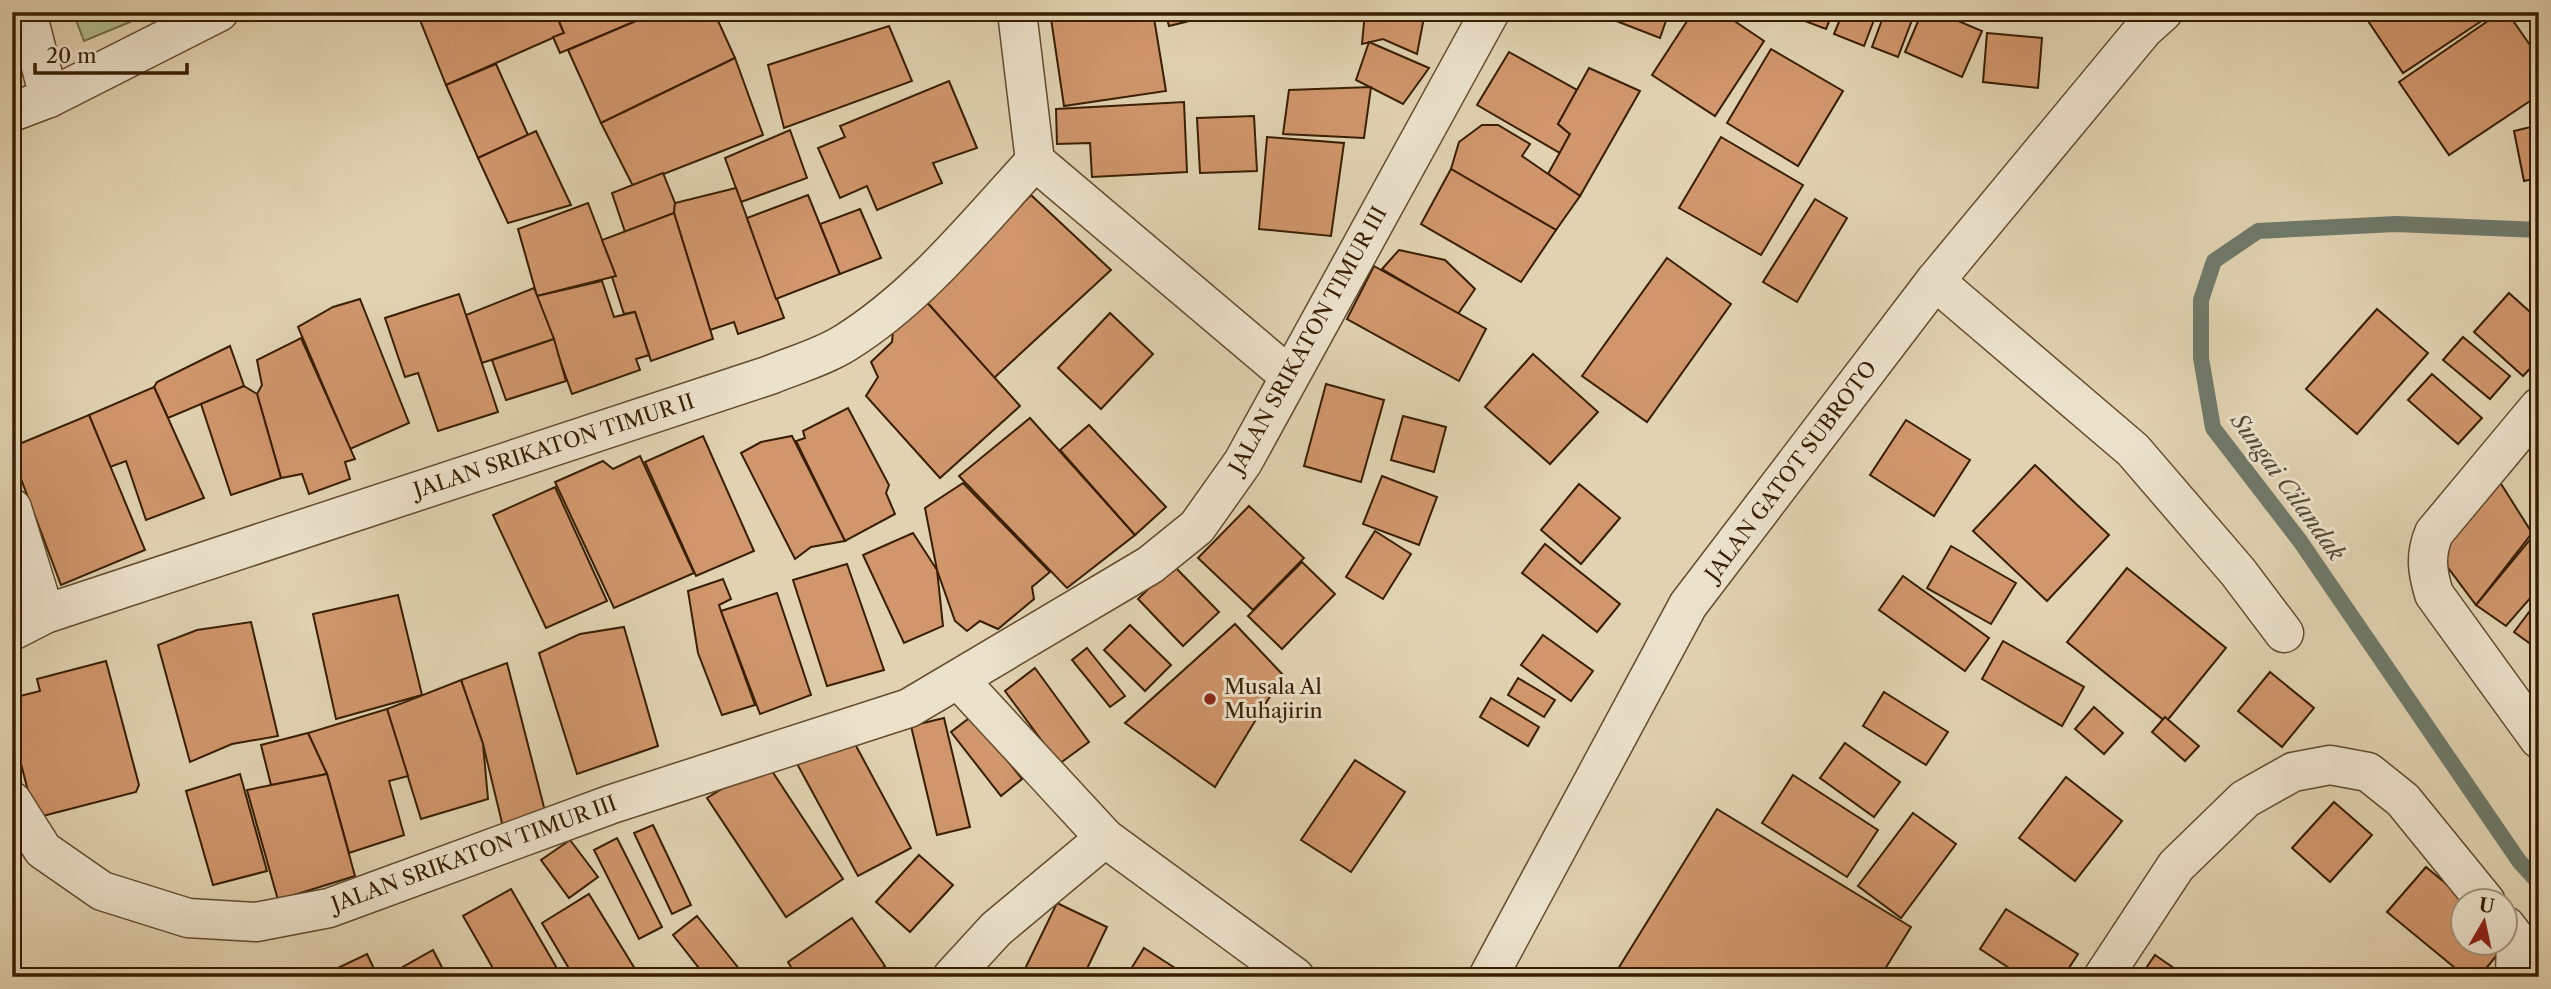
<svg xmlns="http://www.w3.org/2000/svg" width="2551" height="989" font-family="'Libre Caslon Text',serif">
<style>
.green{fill:#b1bd8d;stroke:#746e47;stroke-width:2}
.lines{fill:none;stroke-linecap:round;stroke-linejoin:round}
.stream{stroke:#6f7a6a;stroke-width:16}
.building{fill:#d1966c;stroke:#381e01;stroke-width:2}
.minor-casing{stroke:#624b2d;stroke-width:41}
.minor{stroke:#ece2cc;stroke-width:38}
.poi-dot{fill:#8f2418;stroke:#ece2cc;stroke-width:2.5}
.labels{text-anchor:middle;stroke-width:6;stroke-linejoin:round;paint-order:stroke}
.street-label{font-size:21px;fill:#381e01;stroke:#ece2cc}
.poi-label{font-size:21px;fill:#381e01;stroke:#ece2cc;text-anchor:start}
.water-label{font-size:23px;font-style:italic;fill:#544c36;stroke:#ece2cc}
</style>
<rect width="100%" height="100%" fill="#e1d3b1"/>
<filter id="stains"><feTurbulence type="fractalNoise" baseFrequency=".00286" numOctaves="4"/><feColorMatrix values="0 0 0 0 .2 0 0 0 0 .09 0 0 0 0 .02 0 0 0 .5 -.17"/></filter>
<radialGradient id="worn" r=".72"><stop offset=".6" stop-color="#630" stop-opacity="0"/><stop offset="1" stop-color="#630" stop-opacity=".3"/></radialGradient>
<polygon class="green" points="73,12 154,12 84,41"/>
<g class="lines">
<polyline class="stream" points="2539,230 2396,224 2258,231 2214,261 2201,300 2201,358 2213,428 2300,541 2519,861 2539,883"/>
</g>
<g class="building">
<polygon points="438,12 555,12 564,33 446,85 420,20"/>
<polygon points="555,12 657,12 560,53 553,37 564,33"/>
<polygon points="657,12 714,12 735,58 601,123 568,50"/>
<polygon points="1050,12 1153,12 1166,91 1064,106"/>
<polygon points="1165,12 1226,12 1169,26"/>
<polygon points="1365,12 1425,12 1417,54 1383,39 1362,44"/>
<polygon points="1593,12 1669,12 1660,38"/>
<polygon points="1693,12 1721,12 1764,41 1715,116 1652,75"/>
<polygon points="1805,12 1833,12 1826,29 1802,20"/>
<polygon points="1843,12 1877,12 1864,46 1834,34"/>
<polygon points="1885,12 1915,12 1898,57 1872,47"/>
<polygon points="1922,12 1937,12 1982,31 1962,77 1905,52"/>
<polygon points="2362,12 2495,12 2403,73"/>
<polygon points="2501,12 2507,12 2539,58 2539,95 2449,155 2399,82"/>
<polygon points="889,26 912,81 784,128 768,65"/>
<polygon points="1987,33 2042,38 2038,88 1983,82"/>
<polygon points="1369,42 1429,68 1403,104 1356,80"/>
<polygon points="1771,49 1843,91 1798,166 1727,123"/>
<polygon points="1509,52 1577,90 1558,124 1570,134 1560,153 1477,105"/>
<polygon points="735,58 763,135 633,186 601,123"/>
<polygon points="496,64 528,135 478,158 446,85"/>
<polygon points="1589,68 1640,91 1580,196 1548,174 1570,134 1558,124"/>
<polygon points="949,81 977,148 933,163 942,183 877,210 867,186 840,198 818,148 845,137 840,126"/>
<polygon points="1371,87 1364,138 1283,134 1289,90"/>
<polygon points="1184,102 1187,172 1092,177 1090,143 1057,144 1056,109"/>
<polygon points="1254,116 1257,171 1200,173 1197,118"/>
<polygon points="1482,125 1498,125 1530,144 1522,156 1580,196 1556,230 1451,169 1459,142"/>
<polygon points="2539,125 2539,178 2524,181 2514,131"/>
<polygon points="790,130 807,178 741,202 725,158"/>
<polygon points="536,131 571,205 508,223 478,158"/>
<polygon points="1267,137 1344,143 1331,236 1259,229"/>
<polygon points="1721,137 1803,185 1761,255 1679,208"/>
<polygon points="1451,169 1556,230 1521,282 1421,224"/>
<polygon points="663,173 675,203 674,213 625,232 612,193"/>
<polygon points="736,188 784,318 738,334 734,322 710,330 674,213 675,203"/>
<polygon points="808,195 840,274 776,299 747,218"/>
<polygon points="1031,195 1111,270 994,378 924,299"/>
<polygon points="1815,199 1847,218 1797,302 1763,282"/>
<polygon points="588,203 616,276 537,296 518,229"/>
<polygon points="860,209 881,258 840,274 820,224"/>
<polygon points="674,213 713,339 651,361 635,312 624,314 612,277 616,276 602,240"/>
<polygon points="1399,250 1445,260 1475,289 1458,314 1382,269"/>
<polygon points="1667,258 1731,304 1647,422 1582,376"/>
<polygon points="1374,266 1486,329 1459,381 1347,319"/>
<polygon points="602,281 614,317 635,312 649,355 636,359 640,370 572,394 537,296"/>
<polygon points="534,288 554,339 482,363 466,315"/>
<polygon points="2509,293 2539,320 2539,359 2523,376 2474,332"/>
<polygon points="459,294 498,412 438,431 418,373 405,377 385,318"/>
<polygon points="360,299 409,423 350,449 298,327 333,307"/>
<polygon points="924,299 1020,406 940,478 866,396 878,377 871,362 892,342 893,331"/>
<polygon points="2377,309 2428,353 2357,434 2306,389"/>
<polygon points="1110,313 1153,354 1101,409 1058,368"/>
<polygon points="2463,337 2510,376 2490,399 2443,360"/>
<polygon points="301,338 355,459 345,462 350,479 309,494 302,474 281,478 257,394 262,385 257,360"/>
<polygon points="554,339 566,381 506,400 492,360"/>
<polygon points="230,346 244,386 168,418 154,387 157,382"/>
<polygon points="1533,354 1598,412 1550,464 1485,407"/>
<polygon points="2432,374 2482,418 2458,444 2408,400"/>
<polygon points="1326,384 1384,400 1361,482 1304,466"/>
<polygon points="244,386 257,394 281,478 231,495 201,404"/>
<polygon points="154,387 204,498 146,520 126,461 110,467 89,415"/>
<polygon points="848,408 889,485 886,493 895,514 845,541 796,441 805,438 803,431"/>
<polygon points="89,415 145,550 61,585 12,455 12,447"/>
<polygon points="1403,416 1446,427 1434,472 1391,460"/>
<polygon points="1030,418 1135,535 1067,588 959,476"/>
<polygon points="1906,420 1970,460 1934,516 1870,475"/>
<polygon points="1089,425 1166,507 1135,535 1060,450"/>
<polygon points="703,436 754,551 696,576 645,462"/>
<polygon points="792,436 845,541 811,547 795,559 741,453 761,442"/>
<polygon points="640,456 694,573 614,608 555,482 603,461 613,469"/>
<polygon points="2035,465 2109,535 2047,601 1973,531"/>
<polygon points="1382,476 1437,497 1419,545 1363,524"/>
<polygon points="2498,479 2532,533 2476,605 2434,549"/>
<polygon points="963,483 1050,572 1032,587 1034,599 998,629 980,621 967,631 955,621 937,570 925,508"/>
<polygon points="1579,484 1620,518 1581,564 1541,530"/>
<polygon points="555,487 607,601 546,628 493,515"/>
<polygon points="1249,506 1304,558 1253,610 1198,558"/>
<polygon points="1375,531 1411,554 1383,599 1346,577"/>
<polygon points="2537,531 2539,588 2506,626 2476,605"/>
<polygon points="913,533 937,570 943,626 904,643 863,555"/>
<polygon points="1545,544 1620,604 1597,632 1522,573"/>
<polygon points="1951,546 2016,583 1991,624 1927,588"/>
<polygon points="1302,562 1335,594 1282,649 1248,616"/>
<polygon points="847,564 884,670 827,686 793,580"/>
<polygon points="1173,565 1219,612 1183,646 1138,599"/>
<polygon points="2127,568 2226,648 2166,722 2067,642"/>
<polygon points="1903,576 1989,638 1965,671 1879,610"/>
<polygon points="723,579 731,599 719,605 721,611 755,705 722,715 698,653 688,591"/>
<polygon points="777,593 811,695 760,714 721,611"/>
<polygon points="398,595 422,695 336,719 313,614"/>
<polygon points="2539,599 2539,650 2514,632"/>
<polygon points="251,622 278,736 232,744 190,762 158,645 197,630"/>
<polygon points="1235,624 1283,675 1215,787 1125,723"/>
<polygon points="1130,625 1171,665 1145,691 1104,650"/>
<polygon points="624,627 658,746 577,774 539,653 580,634"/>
<polygon points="1543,635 1593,671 1571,701 1521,665"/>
<polygon points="2003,641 2084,687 2062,726 1982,679"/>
<polygon points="1087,648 1125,696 1110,707 1072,660"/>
<polygon points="106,661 139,785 136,792 35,818 12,729 12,698 40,691 37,679"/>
<polygon points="507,663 546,815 503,827 483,744 461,680"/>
<polygon points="1035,668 1089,742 1059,764 1005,691"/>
<polygon points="2270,672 2314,708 2282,747 2238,711"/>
<polygon points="1518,678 1555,700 1544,717 1508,695"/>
<polygon points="461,680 483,744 488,799 421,819 387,709"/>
<polygon points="1884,692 1948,732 1926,765 1863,726"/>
<polygon points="1491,698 1539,727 1528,746 1480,717"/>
<polygon points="2094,707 2123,733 2104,754 2075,729"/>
<polygon points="387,709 408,776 389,781 404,835 349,853 327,774 308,733"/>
<polygon points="972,716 1022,779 1001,796 951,732"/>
<polygon points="2165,717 2199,746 2185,761 2152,732"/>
<polygon points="944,718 970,827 937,835 911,726"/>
<polygon points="848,731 911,848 858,876 795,760"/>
<polygon points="308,733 327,774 271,785 261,745"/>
<polygon points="1845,743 1900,782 1874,817 1820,778"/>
<polygon points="1355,760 1405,792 1351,872 1301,840"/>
<polygon points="766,762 843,879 786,917 707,798"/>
<polygon points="240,774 267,871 213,885 186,791"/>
<polygon points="327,774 355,876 278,900 247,790"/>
<polygon points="1793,775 1878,830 1847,877 1762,823"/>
<polygon points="2066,777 2122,821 2075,881 2019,838"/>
<polygon points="2334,802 2372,835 2330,882 2292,848"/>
<polygon points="1717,809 1911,927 1880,977 1613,977"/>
<polygon points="1913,813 1956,844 1901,918 1858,886"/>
<polygon points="653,825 691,905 672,914 634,833"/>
<polygon points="617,838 662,927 639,939 594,850"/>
<polygon points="570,840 598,877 569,898 541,860"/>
<polygon points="919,855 953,885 910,932 876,902"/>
<polygon points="2426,867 2468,902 2464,902 2464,944 2506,944 2511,938 2479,977 2466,977 2387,912"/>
<polygon points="511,889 562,977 498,977 463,916"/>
<polygon points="589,894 640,977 574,977 542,923"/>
<polygon points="1057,903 1107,927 1083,977 1021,977"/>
<polygon points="2006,909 2078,954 2063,977 2023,977 1980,949"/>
<polygon points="697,916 740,970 731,977 706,977 673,935"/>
<polygon points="852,918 885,966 869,977 797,977 788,962"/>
<polygon points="1144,948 1189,977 1126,977"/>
<polygon points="433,950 447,977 385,977"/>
<polygon points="367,954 378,977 319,977"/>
<polygon points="2155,955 2187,977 2140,977"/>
</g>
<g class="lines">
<defs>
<g id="minor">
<polyline points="27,12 49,98"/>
<polyline points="1017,12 1035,161 1288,375"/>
<polyline points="12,112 49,98 219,12"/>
<polyline points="1935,281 2133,450 2238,572 2284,633"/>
<path d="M2539,407L2434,533C2425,555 2427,571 2434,594L2539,739"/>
<polyline points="12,508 45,614"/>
<path d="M12,631L45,614L770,375C794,365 823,357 845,343C919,297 977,224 1035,161"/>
<polyline points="960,681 1105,838 1295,977"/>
<polyline points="12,801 43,850 102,891 188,918 256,922 329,908 612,804 909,708 1150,565 1197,527 1243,462 1490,12"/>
<polyline points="2506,926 2516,939 2515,977"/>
<polyline points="952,977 996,929 1105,838"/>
<polyline points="1488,977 1688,605 1935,281 2144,29 2163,12"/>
<polyline points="2103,977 2176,866 2245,799 2293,772 2330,765 2368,772 2403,800 2486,902"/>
</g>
</defs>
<use href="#minor" class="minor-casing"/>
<use href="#minor" class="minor"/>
</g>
<circle class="poi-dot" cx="1210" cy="699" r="7"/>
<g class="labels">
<g class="street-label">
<text transform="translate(1308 340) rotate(-61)" y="7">JALAN SRIKATON TIMUR III</text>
<text transform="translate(554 446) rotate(-18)" y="7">JALAN SRIKATON TIMUR II</text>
<text transform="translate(1791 471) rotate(-53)" y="7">JALAN GATOT SUBROTO</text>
<text transform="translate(474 854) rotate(-20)" y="7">JALAN SRIKATON TIMUR III</text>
</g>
<g class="poi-label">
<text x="1224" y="694">Musala Al<tspan x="1224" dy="24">Muhajirin</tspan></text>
</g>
<g class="water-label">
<text transform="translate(2288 487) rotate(54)" y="8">Sungai Cilandak</text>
</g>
</g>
<rect width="2551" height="989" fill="none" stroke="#e1d3b1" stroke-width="42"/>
<rect x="14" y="14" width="2523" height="961" fill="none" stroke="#381e01" stroke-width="3.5"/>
<rect x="21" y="21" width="2509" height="947" fill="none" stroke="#381e01" stroke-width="2"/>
<g transform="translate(2484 922) rotate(9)"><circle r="33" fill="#ece2cc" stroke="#a4947b" stroke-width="2"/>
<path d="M0-5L12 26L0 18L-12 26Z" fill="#8f2418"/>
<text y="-10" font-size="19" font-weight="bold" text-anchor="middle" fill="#381e01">U</text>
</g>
<path d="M35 63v10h152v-10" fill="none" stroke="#381e01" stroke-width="3.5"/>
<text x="46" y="63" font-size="21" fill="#381e01" stroke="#ece2cc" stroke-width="5" paint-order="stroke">20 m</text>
<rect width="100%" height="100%" filter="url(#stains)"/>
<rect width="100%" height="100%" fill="url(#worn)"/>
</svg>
